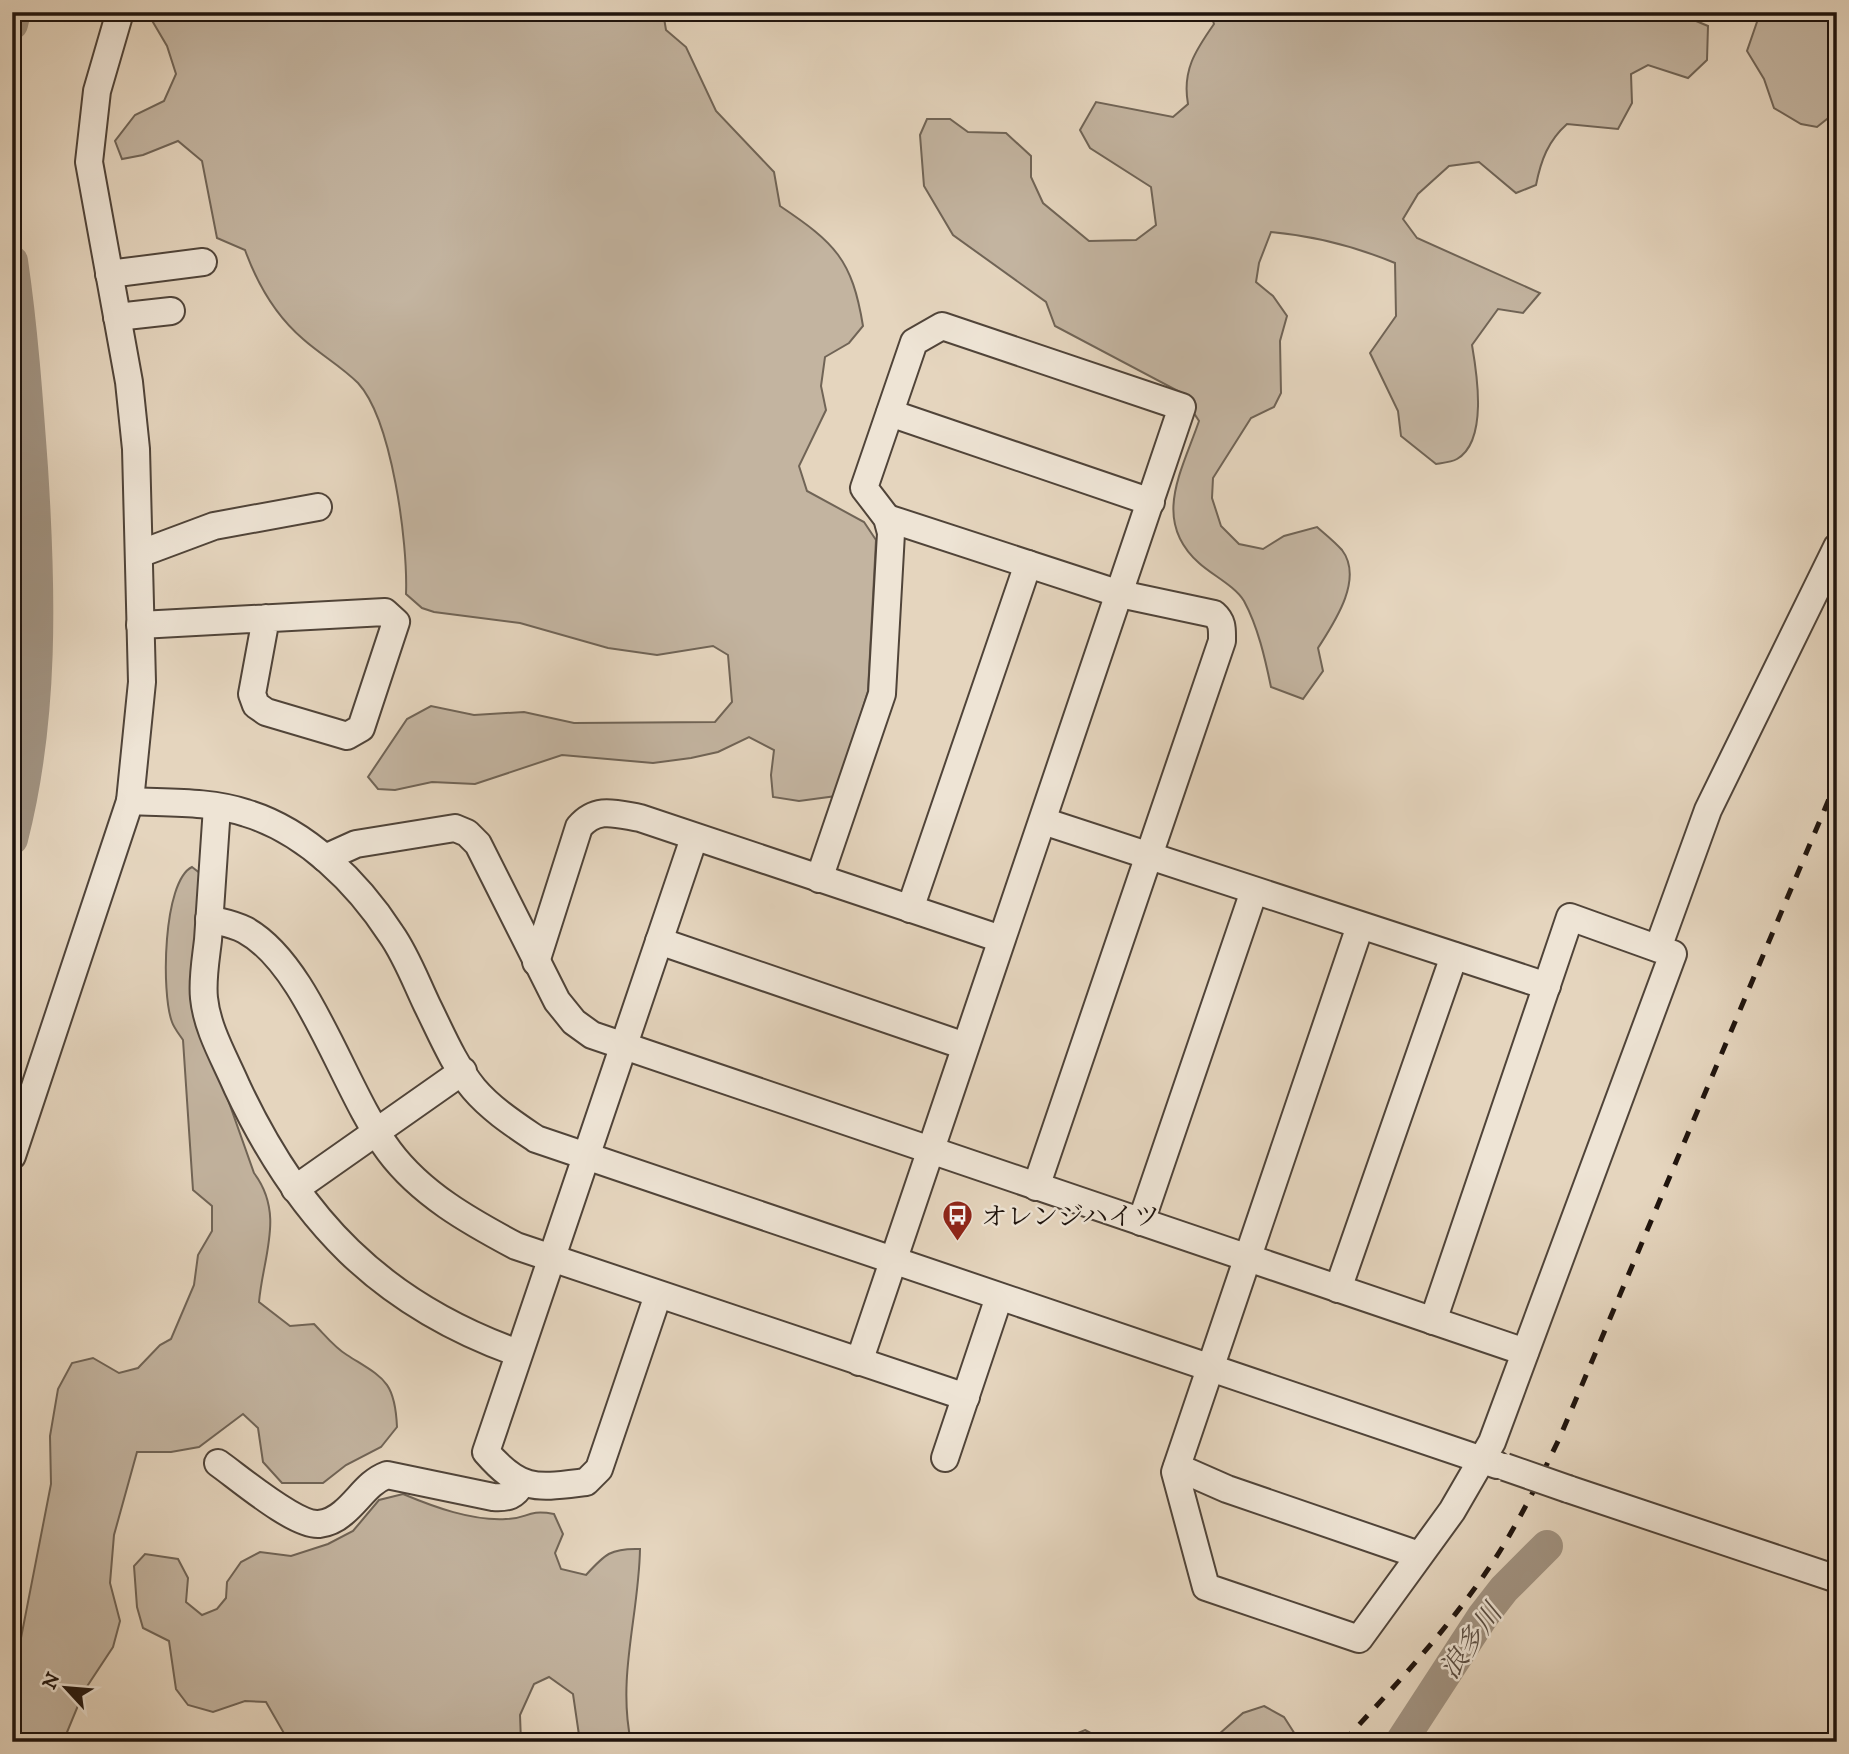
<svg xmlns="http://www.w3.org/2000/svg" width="1849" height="1754" font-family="'IM FELL DW Pica','Noto Serif JP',serif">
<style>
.green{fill:#c3b4a0;stroke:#706456;stroke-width:2}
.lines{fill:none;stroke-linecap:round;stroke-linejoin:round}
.river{stroke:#a19382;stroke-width:32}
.minor-casing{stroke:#504439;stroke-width:30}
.minor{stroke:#eee4d5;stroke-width:26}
.rail{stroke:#1e130d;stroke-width:5;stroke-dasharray:12 12;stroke-linecap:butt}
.minor-bridge-casing{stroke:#504439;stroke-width:30;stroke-linecap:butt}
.minor-bridge{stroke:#eee4d5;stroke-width:26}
.labels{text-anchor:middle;stroke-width:5;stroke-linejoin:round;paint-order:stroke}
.poi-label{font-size:26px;fill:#1e130d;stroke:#eee4d5;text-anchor:start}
.water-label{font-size:28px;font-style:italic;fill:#594d42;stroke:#eee4d5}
</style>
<rect width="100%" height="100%" fill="#e5d5be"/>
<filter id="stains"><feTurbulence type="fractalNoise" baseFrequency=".00286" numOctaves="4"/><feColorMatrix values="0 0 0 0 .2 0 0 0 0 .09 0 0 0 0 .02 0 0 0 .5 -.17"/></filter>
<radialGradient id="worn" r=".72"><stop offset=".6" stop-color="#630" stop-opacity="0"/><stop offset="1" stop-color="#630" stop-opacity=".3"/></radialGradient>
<g class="green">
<path d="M147,12H663L666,30L686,47L716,111L774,172L780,206C835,243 852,259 863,326L849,343L825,357L821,386L826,410L799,466L807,491L864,522L876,540L868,691L836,796L799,801L773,797L771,775L774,750L749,737L718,752L691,758L653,763L562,755L475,784L432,782L395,790L378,789L368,777L407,719L431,706L474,715L524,712L574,723L715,722L732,702L728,655L713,646L657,655L608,648L520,623L434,612L422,608L406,594C408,543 392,420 358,383C341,366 321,355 303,339C276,316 257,283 245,250L217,238L202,161L178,141L143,155L122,159L115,141L135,115L164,101L176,74L167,46Z"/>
<path d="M1210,12H1689V18L1708,26L1707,60L1688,78L1648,65L1631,74L1632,103L1618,129L1567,124C1548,141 1541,160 1536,185L1516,193L1479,162L1449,166L1418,194L1403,219L1417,238L1540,293L1523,313L1498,309L1472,345C1477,374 1488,441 1457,459C1452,462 1442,463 1436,464L1401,436L1398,411L1370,353L1396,316L1395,263C1354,246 1316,236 1271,232L1259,263L1256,282L1273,296L1287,316L1280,341L1281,393L1274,407L1251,418L1213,478L1212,498L1221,526L1239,544L1263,549L1284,536L1317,527C1325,534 1335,542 1342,550C1364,579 1334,623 1318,648L1323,671L1303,699L1271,687C1265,658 1258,627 1244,601C1235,586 1212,575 1199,563C1151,520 1182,471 1199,421L1180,392L1055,326L1046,302L953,235L924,186L920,135L927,119H950L968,132L1006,133L1031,156V177L1043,203L1089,241L1136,240L1156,225L1151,187L1090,148L1080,130L1096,102L1173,117L1188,104C1182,71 1195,51 1214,24Z"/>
<polygon points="1765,12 1837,12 1837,111 1817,127 1801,124 1774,108 1764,79 1747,51 1758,19"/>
<path d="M192,867L201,874L192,998L254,1173C285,1214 263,1256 259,1302L290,1326L314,1324C324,1334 335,1348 347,1355C383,1378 395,1380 397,1427L381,1447L346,1465L323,1483H282L263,1462L258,1428L243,1414L199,1447L171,1452H137L114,1535L110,1583L120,1621L113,1647L84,1691L63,1742H12V1663L21,1638L51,1484L50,1436L58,1389L72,1363L93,1358L119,1373L138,1368L160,1345L171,1339L194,1285L198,1255L212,1231V1206L193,1190L183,1040C179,1034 174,1028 172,1022C161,993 163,881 192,867Z"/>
<path d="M403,1494C434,1507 472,1521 506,1519C528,1519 526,1509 554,1514L563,1534L555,1553L561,1569L586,1575C605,1554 611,1548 640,1549C639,1614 617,1677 631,1742H580L573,1694L549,1677L534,1684L520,1715L521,1742H286L285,1735L266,1702L245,1701L213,1712L188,1705L176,1689L169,1641L143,1628L137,1607L134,1566L145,1554L178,1559L188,1578L186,1602L202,1615L217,1609L226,1598L227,1582L241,1562L260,1552L291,1556L328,1544L353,1531L379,1500Z"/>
<polygon points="1264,1706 1284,1717 1300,1742 1210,1742 1243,1713"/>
<polygon points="1085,1730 1107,1742 1056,1742"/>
</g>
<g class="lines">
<g class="river">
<polyline points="12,24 15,12"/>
<path d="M12,261C22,329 27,399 32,468C40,592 43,718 12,839"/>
<polyline points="1401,1742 1483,1616 1504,1589 1547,1546"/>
</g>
<defs>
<g id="minor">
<polyline points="109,274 203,262"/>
<polyline points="117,317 171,311"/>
<polyline points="890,413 1151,502"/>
<path d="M887,518L1120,594L1214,614C1223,622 1222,629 1222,641L1036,1187"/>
<polyline points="139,554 214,526 318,507"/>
<polyline points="140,625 385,612 396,622 361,728 347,736 266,712 256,705 252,694 266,618"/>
<path d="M130,801C168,803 210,801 246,813C306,831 358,883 391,934C406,955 416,982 427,1005C441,1033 454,1065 474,1089C491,1109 514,1124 536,1139L1497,1465"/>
<path d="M217,807C214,851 211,895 208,940C206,958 202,979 204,998C207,1029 225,1059 237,1087C299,1219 380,1304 518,1353"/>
<polyline points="1043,821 1547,986"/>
<polyline points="325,858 356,844 455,828 467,833 478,844 557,1001 574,1022 592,1035 1525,1352"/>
<polyline points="819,879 882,694 891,533 887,518 864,488 914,342 942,326 1182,407 859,1362"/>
<polyline points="910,909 1028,564"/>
<path d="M209,919C221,922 234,924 245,930C309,965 343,1090 389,1151C421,1194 469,1221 516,1246L966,1397"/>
<polyline points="1360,926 1175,1472 1206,1587 1359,1639 1452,1511 1492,1442 1673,954 1570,917 1433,1321"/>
<polyline points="659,941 965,1046"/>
<polyline points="1658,948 1708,810 1837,547"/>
<path d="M536,962L579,827C597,806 616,814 640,818L1001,939"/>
<polyline points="12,1156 130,801 142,682 136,449 129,382 89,162 97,91 120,12"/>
<polyline points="295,1189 463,1071"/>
<polyline points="1141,1222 1254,891"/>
<polyline points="1338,1289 1454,956"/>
<path d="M658,1295L599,1469L586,1482C536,1488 521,1492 486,1452L694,838"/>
<polyline points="945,1458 999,1297"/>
<path d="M218,1463C238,1477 295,1526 319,1524C328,1523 336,1519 343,1513C359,1500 368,1482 387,1475L493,1497C508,1498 515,1496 522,1483"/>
<polyline points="1177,1467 1227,1489 1419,1555"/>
<polyline points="1568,1489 1837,1579"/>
</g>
</defs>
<use href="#minor" class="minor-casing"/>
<use href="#minor" class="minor"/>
<path class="rail" d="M1343,1742C1396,1685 1448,1629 1491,1565C1518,1524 1539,1481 1560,1437L1837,780"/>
<defs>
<polyline id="minor-bridge" points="1505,1467 1568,1489"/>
</defs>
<use href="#minor-bridge" class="minor-bridge-casing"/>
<use href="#minor-bridge" class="minor-bridge"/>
</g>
<defs>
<symbol id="bus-pin" viewBox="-11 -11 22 30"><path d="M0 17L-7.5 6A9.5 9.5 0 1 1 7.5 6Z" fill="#8f2418" stroke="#eee4d5"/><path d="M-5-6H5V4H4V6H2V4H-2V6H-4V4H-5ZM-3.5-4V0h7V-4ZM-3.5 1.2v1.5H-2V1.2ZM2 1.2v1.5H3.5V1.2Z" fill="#fff"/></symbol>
</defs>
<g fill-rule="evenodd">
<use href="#bus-pin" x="940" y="1198" width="35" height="47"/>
</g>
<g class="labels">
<g class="poi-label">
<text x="981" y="1225">オレンジハイツ</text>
</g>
<g class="water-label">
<text transform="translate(1470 1641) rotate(-54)" y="10">浪多川</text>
</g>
</g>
<rect width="1849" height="1754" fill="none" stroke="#e5d5be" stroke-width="42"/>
<rect x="14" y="14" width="1821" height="1726" fill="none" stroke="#1e130d" stroke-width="3.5"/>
<rect x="21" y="21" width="1807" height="1712" fill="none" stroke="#1e130d" stroke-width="2"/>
<g transform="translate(66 1688) rotate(296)" stroke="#eee4d5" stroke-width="5" paint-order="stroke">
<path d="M0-5L12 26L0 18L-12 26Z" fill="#1e130d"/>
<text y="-10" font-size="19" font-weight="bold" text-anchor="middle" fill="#1e130d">N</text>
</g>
<rect width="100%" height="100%" filter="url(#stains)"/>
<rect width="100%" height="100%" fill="url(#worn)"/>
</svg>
